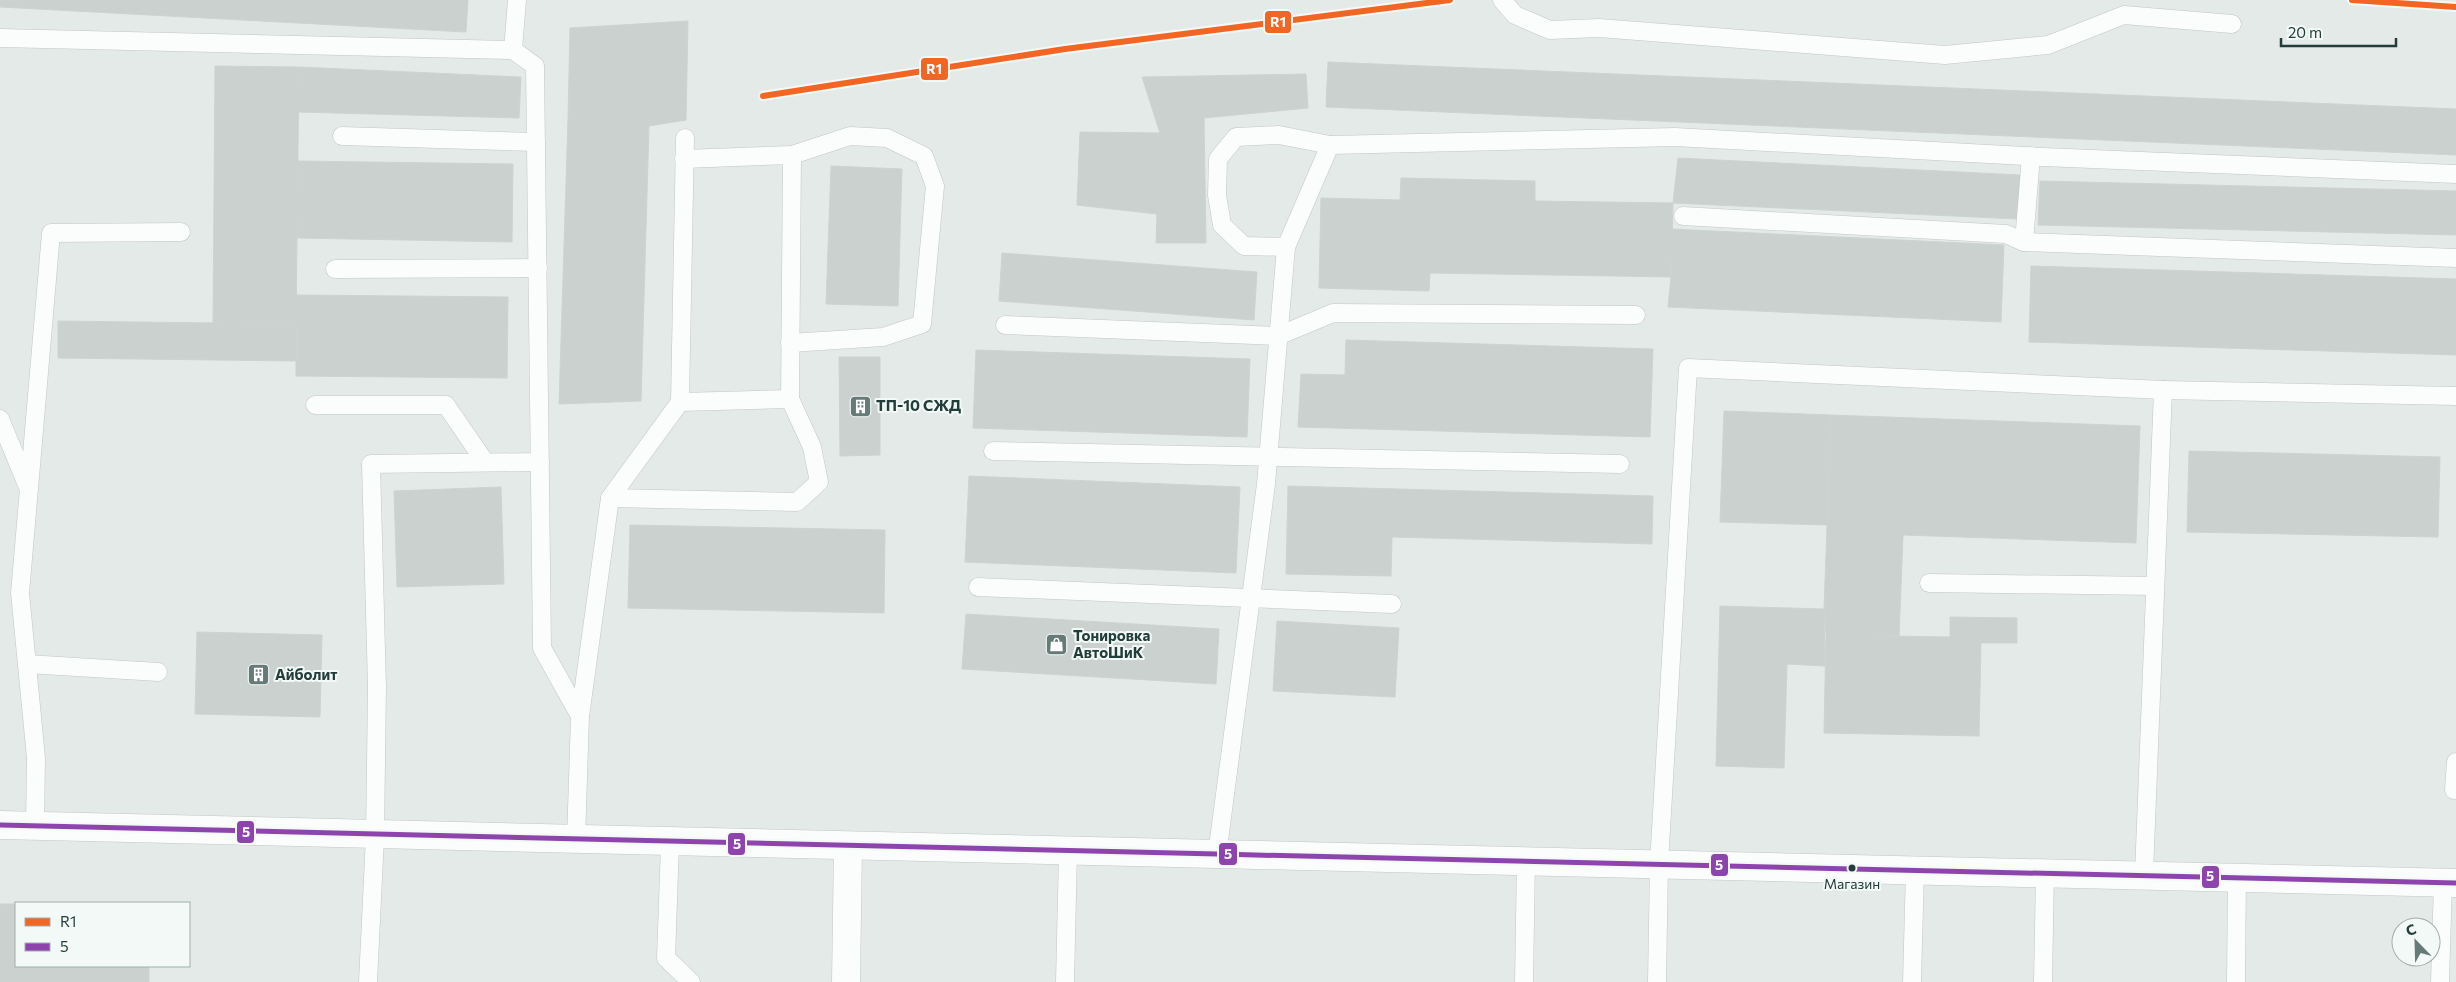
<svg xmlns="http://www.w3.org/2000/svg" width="2456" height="982" font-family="Commissioner,sans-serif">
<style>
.building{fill:#cbd1cf;stroke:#cdd3d1}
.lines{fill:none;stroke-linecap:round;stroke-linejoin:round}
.lane-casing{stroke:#c1c7c5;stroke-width:19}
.street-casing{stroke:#c1c7c5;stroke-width:29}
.secondary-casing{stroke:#c0c7c5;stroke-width:29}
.lane{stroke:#fbfcfc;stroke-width:18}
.street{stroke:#fbfcfc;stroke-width:28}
.secondary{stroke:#fbfcfc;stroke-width:28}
.bus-1-casing{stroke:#f3f9f6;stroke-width:9}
.bus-1{stroke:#8e44ad;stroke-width:5}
.rail-1-casing{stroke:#f3f9f6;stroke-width:10}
.rail-1{stroke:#f26522;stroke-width:6}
.bus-dot{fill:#223d3a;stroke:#f3f9f6;stroke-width:2}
.labels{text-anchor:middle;stroke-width:4;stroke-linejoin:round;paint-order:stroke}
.bus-label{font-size:14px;fill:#223d3a;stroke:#f3f9f6}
.poi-label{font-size:15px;font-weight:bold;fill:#223d3a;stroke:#f3f9f6;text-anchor:start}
.line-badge{stroke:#f3f9f6;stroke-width:2}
.badge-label{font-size:14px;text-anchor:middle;font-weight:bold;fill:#fff}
</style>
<rect width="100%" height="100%" fill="#e4eae8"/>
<g class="building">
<polygon points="0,0 468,0 466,32 0,7"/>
<polygon points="688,21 686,120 649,126 568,119 570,28"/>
<polygon points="1328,62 2456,109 2456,155 1326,107"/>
<polygon points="215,66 299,67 296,324 213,324"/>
<polygon points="299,67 521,77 519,118 298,112"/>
<polygon points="1306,74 1308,108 1204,118 1206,243 1156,243 1157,214 1077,205 1080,132 1160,133 1142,77"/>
<polygon points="568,119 649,126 641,401 559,404"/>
<polygon points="1678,158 2020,175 2018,219 1673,203"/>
<polygon points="298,161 513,164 512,242 297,238"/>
<polygon points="831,166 902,169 898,306 826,304"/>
<polygon points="1401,178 1535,181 1535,201 1673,203 1671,277 1430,273 1429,291 1319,288 1321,198 1400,200"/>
<polygon points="2040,181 2456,191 2456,235 2038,225"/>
<polygon points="1672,229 2004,245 2001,322 1668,307 1671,277"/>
<polygon points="1002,253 1257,272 1254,320 999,301"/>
<polygon points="2031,266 2456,279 2456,355 2029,342"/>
<polygon points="296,295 508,297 507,378 296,376"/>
<polygon points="58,321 296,324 296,361 58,358"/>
<polygon points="1346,340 1653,349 1650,437 1298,427 1301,374 1345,375"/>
<polygon points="976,350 1250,359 1247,437 973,428"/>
<polygon points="839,357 880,357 880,455 840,456"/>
<polygon points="1724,411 1831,415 1827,525 1720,522"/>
<polygon points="1831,415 2140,426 2136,543 1903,535 1899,636 1826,635 1824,609"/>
<polygon points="2189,451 2440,457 2438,537 2187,532"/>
<polygon points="969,476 1240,487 1236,573 965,562"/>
<polygon points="1288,486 1653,496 1652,544 1392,537 1391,576 1286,574"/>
<polygon points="501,487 504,584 397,587 394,491"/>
<polygon points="630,525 885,530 884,613 628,608"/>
<polygon points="1720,606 1824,609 1825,666 1787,664 1784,768 1716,766"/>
<polygon points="966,614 1219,629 1216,684 962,669"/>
<polygon points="1950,617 2017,618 2017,643 1981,643 1979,736 1824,733 1826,635 1950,637"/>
<polygon points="1277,621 1399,628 1395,697 1273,691"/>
<polygon points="197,632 322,635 320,717 195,714"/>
<polygon points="0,904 16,904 16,966 149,966 149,982 0,982"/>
</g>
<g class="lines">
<defs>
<g id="lane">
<polyline points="1502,0 1515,15 1550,30 1599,28 1945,55 2048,45 2124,15 2232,24"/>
<polyline points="0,38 513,50 535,66 542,648 580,716 576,841"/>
<polyline points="513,50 517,0"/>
<polyline points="342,136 536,142"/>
<polyline points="684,159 792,155 790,399"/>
<polyline points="1683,216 2006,234 2024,242 2456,258"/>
<polyline points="2024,242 2031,156"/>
<polyline points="1286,247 1244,246 1222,225 1217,195 1218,159 1236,137 1279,135 1330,145"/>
<polyline points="335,269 538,268"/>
<polyline points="1005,325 1278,336 1333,313 1636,315"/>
<polyline points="790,343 883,337 922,324 935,186 924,156 887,138 850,136 792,155"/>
<polyline points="2163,390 2456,396"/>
<polyline points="315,405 446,405 485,462"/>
<polyline points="0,419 28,487"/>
<polyline points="993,451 1620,464"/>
<polyline points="610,498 797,502 819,482 812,447 790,399 680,402"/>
<polyline points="1929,583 2155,586"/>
<polyline points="978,587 1392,604"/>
<polyline points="27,664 158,672"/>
<polyline points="580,716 610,498 680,402 685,138"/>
<polyline points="2456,762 2454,790 2456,790"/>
<polyline points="35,826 36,758 20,593 51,233 181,232"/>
<polyline points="670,844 666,958 691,982"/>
<polyline points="1217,855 1266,484 1286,247 1330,145 1675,137 2043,157 2456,174"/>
<polyline points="368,982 375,837 377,687 371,464 540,462"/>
<polyline points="1065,982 1068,852"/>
<polyline points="1524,982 1526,860"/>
<polyline points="1657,982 1659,864 1688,368 2163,390 2144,874"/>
<polyline points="1912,982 1915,869"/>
<polyline points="2043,982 2045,872"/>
<polyline points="2236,982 2237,876"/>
<polyline points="2440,982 2443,883"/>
</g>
<polyline id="street" points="846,982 848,847"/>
<path id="secondary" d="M0,825C819,849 1637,860 2456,883"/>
</defs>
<use href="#lane" class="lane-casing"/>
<use href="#street" class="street-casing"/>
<use href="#secondary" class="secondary-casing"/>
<use href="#lane" class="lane"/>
<use href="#street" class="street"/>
<use href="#secondary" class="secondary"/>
<defs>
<path id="bus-1" d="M0,825C819,849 1637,860 2456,883"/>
</defs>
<use href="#bus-1" class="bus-1-casing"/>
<use href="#bus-1" class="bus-1"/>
<defs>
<g id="rail-1">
<polyline points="2352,0 2456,7"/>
<polyline points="763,96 1065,49 1450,0"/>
</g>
</defs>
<use href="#rail-1" class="rail-1-casing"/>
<use href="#rail-1" class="rail-1"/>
</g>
<defs>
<symbol id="building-square" viewBox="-11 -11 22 22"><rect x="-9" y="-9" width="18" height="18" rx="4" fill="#667a77" stroke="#f3f9f6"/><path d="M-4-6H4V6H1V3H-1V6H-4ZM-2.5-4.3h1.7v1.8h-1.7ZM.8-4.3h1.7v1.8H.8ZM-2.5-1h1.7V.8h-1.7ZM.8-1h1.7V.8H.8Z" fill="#fff"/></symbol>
<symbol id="shop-square" viewBox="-11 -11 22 22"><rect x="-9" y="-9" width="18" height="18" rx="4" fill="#667a77" stroke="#f3f9f6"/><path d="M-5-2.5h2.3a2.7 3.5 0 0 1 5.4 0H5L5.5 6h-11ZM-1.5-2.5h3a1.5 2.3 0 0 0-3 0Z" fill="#fff"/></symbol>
</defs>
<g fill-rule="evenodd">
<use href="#building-square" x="848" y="394" width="25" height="25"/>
<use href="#shop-square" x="1044" y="632" width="25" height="25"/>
<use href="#building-square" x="246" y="662" width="25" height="25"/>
</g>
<circle class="bus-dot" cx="1852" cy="868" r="4.5"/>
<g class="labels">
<g class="bus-label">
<text x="1852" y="889">Магазин</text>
</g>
<g class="poi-label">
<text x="876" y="411">ТП-10 СЖД</text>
<text x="1073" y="641">Тонировка<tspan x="1073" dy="17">АвтоШиК</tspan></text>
<text x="275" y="680">Айболит</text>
</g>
</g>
<g class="line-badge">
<rect x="1264" y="10" width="28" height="24" rx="5" fill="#f26522"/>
<rect x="920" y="57" width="29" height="24" rx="5" fill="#f26522"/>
<rect x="236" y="820" width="19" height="24" rx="5" fill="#8e44ad"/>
<rect x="727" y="832" width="19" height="24" rx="5" fill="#8e44ad"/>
<rect x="1218" y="842" width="20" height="24" rx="5" fill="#8e44ad"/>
<rect x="1710" y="853" width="19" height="24" rx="5" fill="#8e44ad"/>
<rect x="2201" y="865" width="19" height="24" rx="5" fill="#8e44ad"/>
</g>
<g class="badge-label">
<text x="1278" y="27">R1</text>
<text x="934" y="74">R1</text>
<text x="246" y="837">5</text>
<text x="737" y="849">5</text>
<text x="1228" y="859">5</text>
<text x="1719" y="870">5</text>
<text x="2210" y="881">5</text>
</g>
<rect x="15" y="902" width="175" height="65" fill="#f3f9f6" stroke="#9faeab"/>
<rect x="25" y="918" width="25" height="8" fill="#f26522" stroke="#9faeab"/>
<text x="60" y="927" font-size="15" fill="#223d3a">R1</text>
<rect x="25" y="943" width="25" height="8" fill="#8e44ad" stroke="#9faeab"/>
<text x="60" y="952" font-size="15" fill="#223d3a">5</text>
<g transform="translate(2416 942) rotate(337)"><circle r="24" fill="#f3f9f6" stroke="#9faeab"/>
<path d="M0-4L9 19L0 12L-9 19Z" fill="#667a77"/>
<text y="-8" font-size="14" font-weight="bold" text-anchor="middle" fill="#223d3a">С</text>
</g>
<path d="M2281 38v8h115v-8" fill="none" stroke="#223d3a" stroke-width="2.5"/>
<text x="2288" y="38" font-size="15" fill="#223d3a" stroke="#f3f9f6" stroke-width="4" paint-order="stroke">20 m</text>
</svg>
